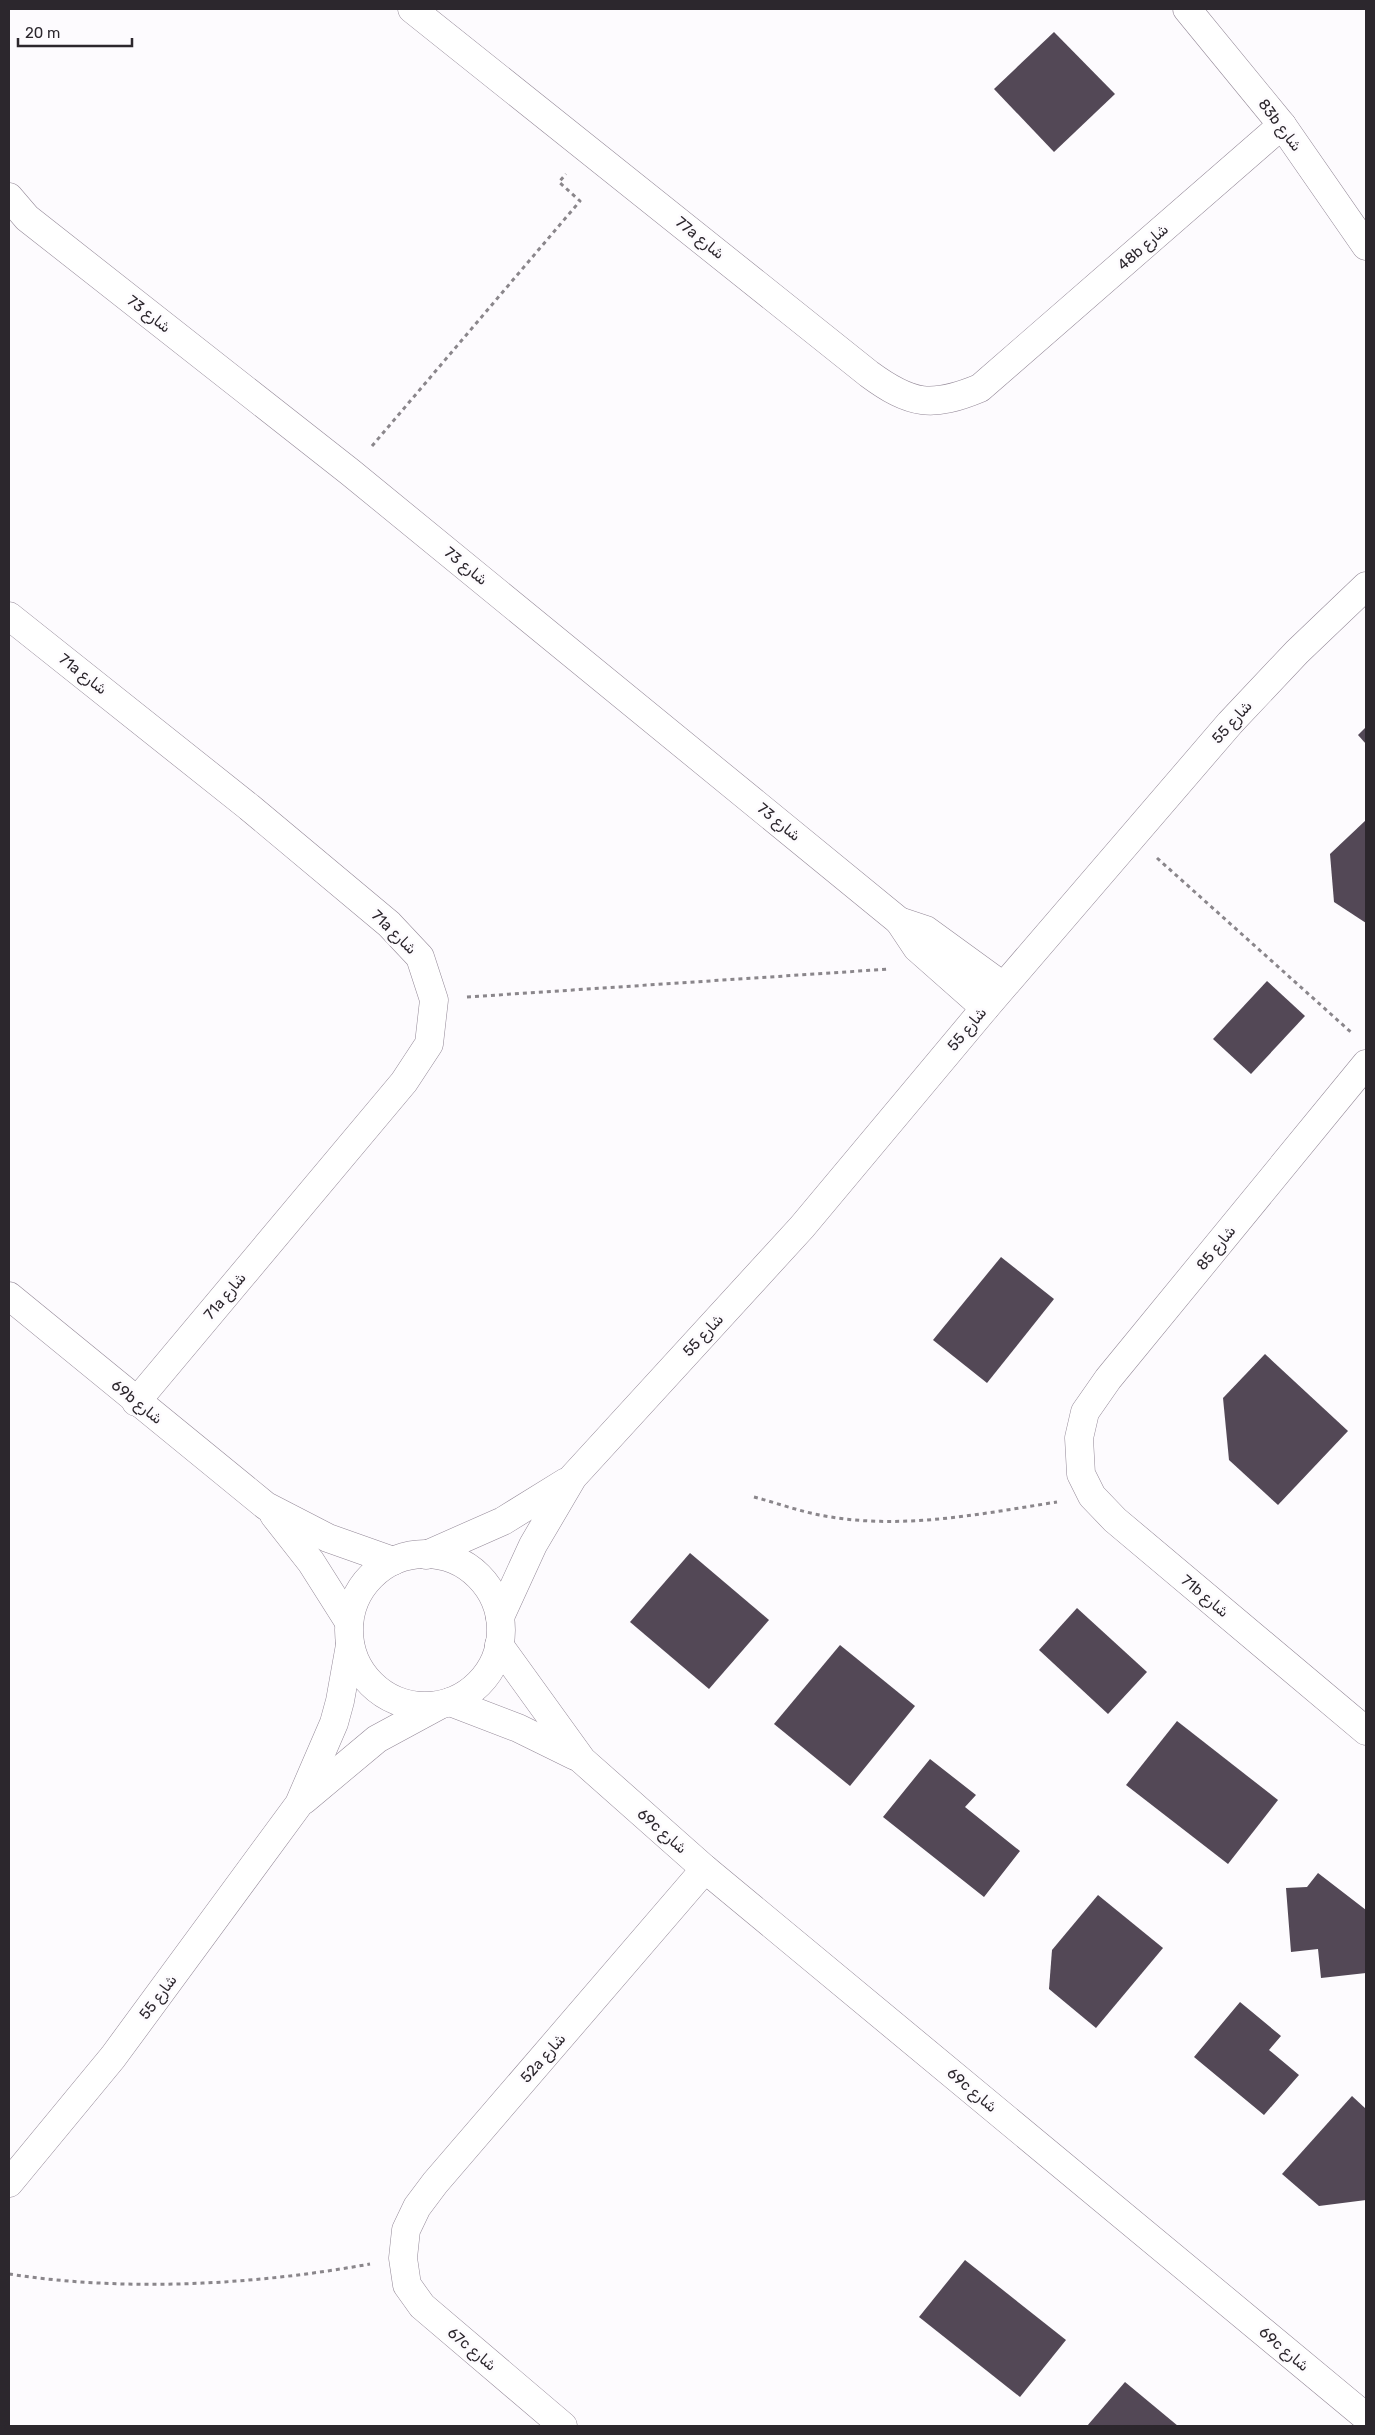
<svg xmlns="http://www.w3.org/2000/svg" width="1375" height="2435" font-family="Rubik,Cairo,sans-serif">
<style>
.building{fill:#534856}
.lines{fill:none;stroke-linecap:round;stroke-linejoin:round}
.minor-casing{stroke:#938897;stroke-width:29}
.tertiary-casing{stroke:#938897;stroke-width:29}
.path{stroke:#8a868b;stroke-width:3;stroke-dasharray:4 4;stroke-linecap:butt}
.minor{stroke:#fff;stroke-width:28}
.tertiary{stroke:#fff;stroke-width:28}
.labels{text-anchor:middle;stroke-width:5;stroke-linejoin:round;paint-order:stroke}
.street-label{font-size:15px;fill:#2c272d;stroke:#fdfbfe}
</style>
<rect width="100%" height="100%" fill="#fdfbfe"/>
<g class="building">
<polygon points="1054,32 1115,94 1054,152 994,89"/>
<polygon points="1366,727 1366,744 1358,735"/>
<polygon points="1366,820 1366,923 1334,902 1330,854"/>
<polygon points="1267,981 1305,1016 1251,1074 1213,1039"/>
<polygon points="1001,1257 1054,1299 987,1383 933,1340"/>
<polygon points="1265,1354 1348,1431 1278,1505 1229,1460 1223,1398"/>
<polygon points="690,1553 769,1620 709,1689 630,1622"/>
<polygon points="1077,1608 1147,1672 1108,1714 1039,1650"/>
<polygon points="840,1645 915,1706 850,1786 774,1724"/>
<polygon points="1177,1721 1278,1800 1228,1864 1126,1785"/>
<polygon points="930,1759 976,1795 965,1807 1020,1851 984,1897 883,1817"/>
<polygon points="1318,1873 1366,1910 1366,1973 1321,1978 1318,1949 1291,1952 1286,1888 1307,1887"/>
<polygon points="1098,1895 1163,1948 1096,2028 1049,1989 1052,1950"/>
<polygon points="1240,2002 1281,2036 1269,2050 1299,2075 1264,2115 1194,2057"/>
<polygon points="1352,2096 1366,2109 1366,2200 1319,2206 1282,2174"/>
<polygon points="965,2260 1066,2340 1020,2397 919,2317"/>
<polygon points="1125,2382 1178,2426 1087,2426"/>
</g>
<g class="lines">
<defs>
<g id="minor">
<path d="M412,9L869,374C911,405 932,408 980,388L1282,125"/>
<polyline points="1187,9 1282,125 1366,246"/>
<polyline points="9,616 249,807 389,924 420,957 434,1000 429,1044 404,1082 136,1402"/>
<polyline points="1366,1064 1108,1379 1085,1412 1079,1438 1081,1474 1092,1496 1115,1520 1366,1731"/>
<polyline points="9,1296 266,1506 328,1538 393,1561"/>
<polyline points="274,1515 311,1562 349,1622"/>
<polyline points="499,1645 582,1760 705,1869 1366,2417"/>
<polyline points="450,1702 518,1728 575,1756"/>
<polyline points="563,2426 422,2306 407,2285 403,2258 406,2230 417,2207 435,2183 705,1869"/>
</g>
<g id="tertiary">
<polyline points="9,197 27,218 350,472 899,921 926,930 1003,986"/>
<polyline points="899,921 917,948 985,1008"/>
<circle cx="425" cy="1630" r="76"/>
<polyline points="426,1555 503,1521 566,1482"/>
<polyline points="500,1617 533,1545 573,1477 802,1227 985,1008 1230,723 1297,652 1366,586"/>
<polyline points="304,1800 377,1739 438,1706"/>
<polyline points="9,2183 113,2057 299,1804 334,1723 340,1701 350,1645"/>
</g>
</defs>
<use href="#minor" class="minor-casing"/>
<use href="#tertiary" class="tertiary-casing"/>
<g class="path">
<polyline points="372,446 580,201 559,182 566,174"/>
<polyline points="1157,858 1353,1034"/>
<polyline points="467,997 890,969"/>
<path d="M754,1497C777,1503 801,1512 825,1516C902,1530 980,1514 1057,1502"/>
<path d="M9,2274C125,2292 254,2285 370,2264"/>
</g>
<use href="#minor" class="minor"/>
<use href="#tertiary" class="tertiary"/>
</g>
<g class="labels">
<g class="street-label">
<text transform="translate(1280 125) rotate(53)" y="5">83b شارع</text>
<text transform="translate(700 238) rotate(39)" y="5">77a شارع</text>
<text transform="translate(1143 247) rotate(-41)" y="5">48b شارع</text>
<text transform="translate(149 314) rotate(38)" y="5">شارع 73</text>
<text transform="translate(466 566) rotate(39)" y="5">شارع 73</text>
<text transform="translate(83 674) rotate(38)" y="5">71a شارع</text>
<text transform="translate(1232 722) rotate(-48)" y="5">شارع 55</text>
<text transform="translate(779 822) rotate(39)" y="5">شارع 73</text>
<text transform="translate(394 932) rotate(44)" y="5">71a شارع</text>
<text transform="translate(967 1029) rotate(-50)" y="5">شارع 55</text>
<text transform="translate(1216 1248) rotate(-51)" y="5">شارع 85</text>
<text transform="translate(225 1296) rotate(-50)" y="5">71a شارع</text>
<text transform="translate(703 1335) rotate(-47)" y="5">شارع 55</text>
<text transform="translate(137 1402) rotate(39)" y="5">69b شارع</text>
<text transform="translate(1205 1596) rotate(40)" y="5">71b شارع</text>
<text transform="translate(662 1831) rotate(41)" y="5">69c شارع</text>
<text transform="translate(158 1997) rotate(-53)" y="5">شارع 55</text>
<text transform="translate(543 2058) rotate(-49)" y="5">52a شارع</text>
<text transform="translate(972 2090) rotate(40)" y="5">69c شارع</text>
<text transform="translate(472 2349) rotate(40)" y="5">67c شارع</text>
<text transform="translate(1284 2349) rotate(40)" y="5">69c شارع</text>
</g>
</g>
<rect width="1375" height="2435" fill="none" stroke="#2c272d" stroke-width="20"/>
<path d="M18 38v8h114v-8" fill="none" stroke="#2c272d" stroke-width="2.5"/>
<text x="25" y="38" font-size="15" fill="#2c272d" stroke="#fdfbfe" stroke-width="4" paint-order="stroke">20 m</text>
</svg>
